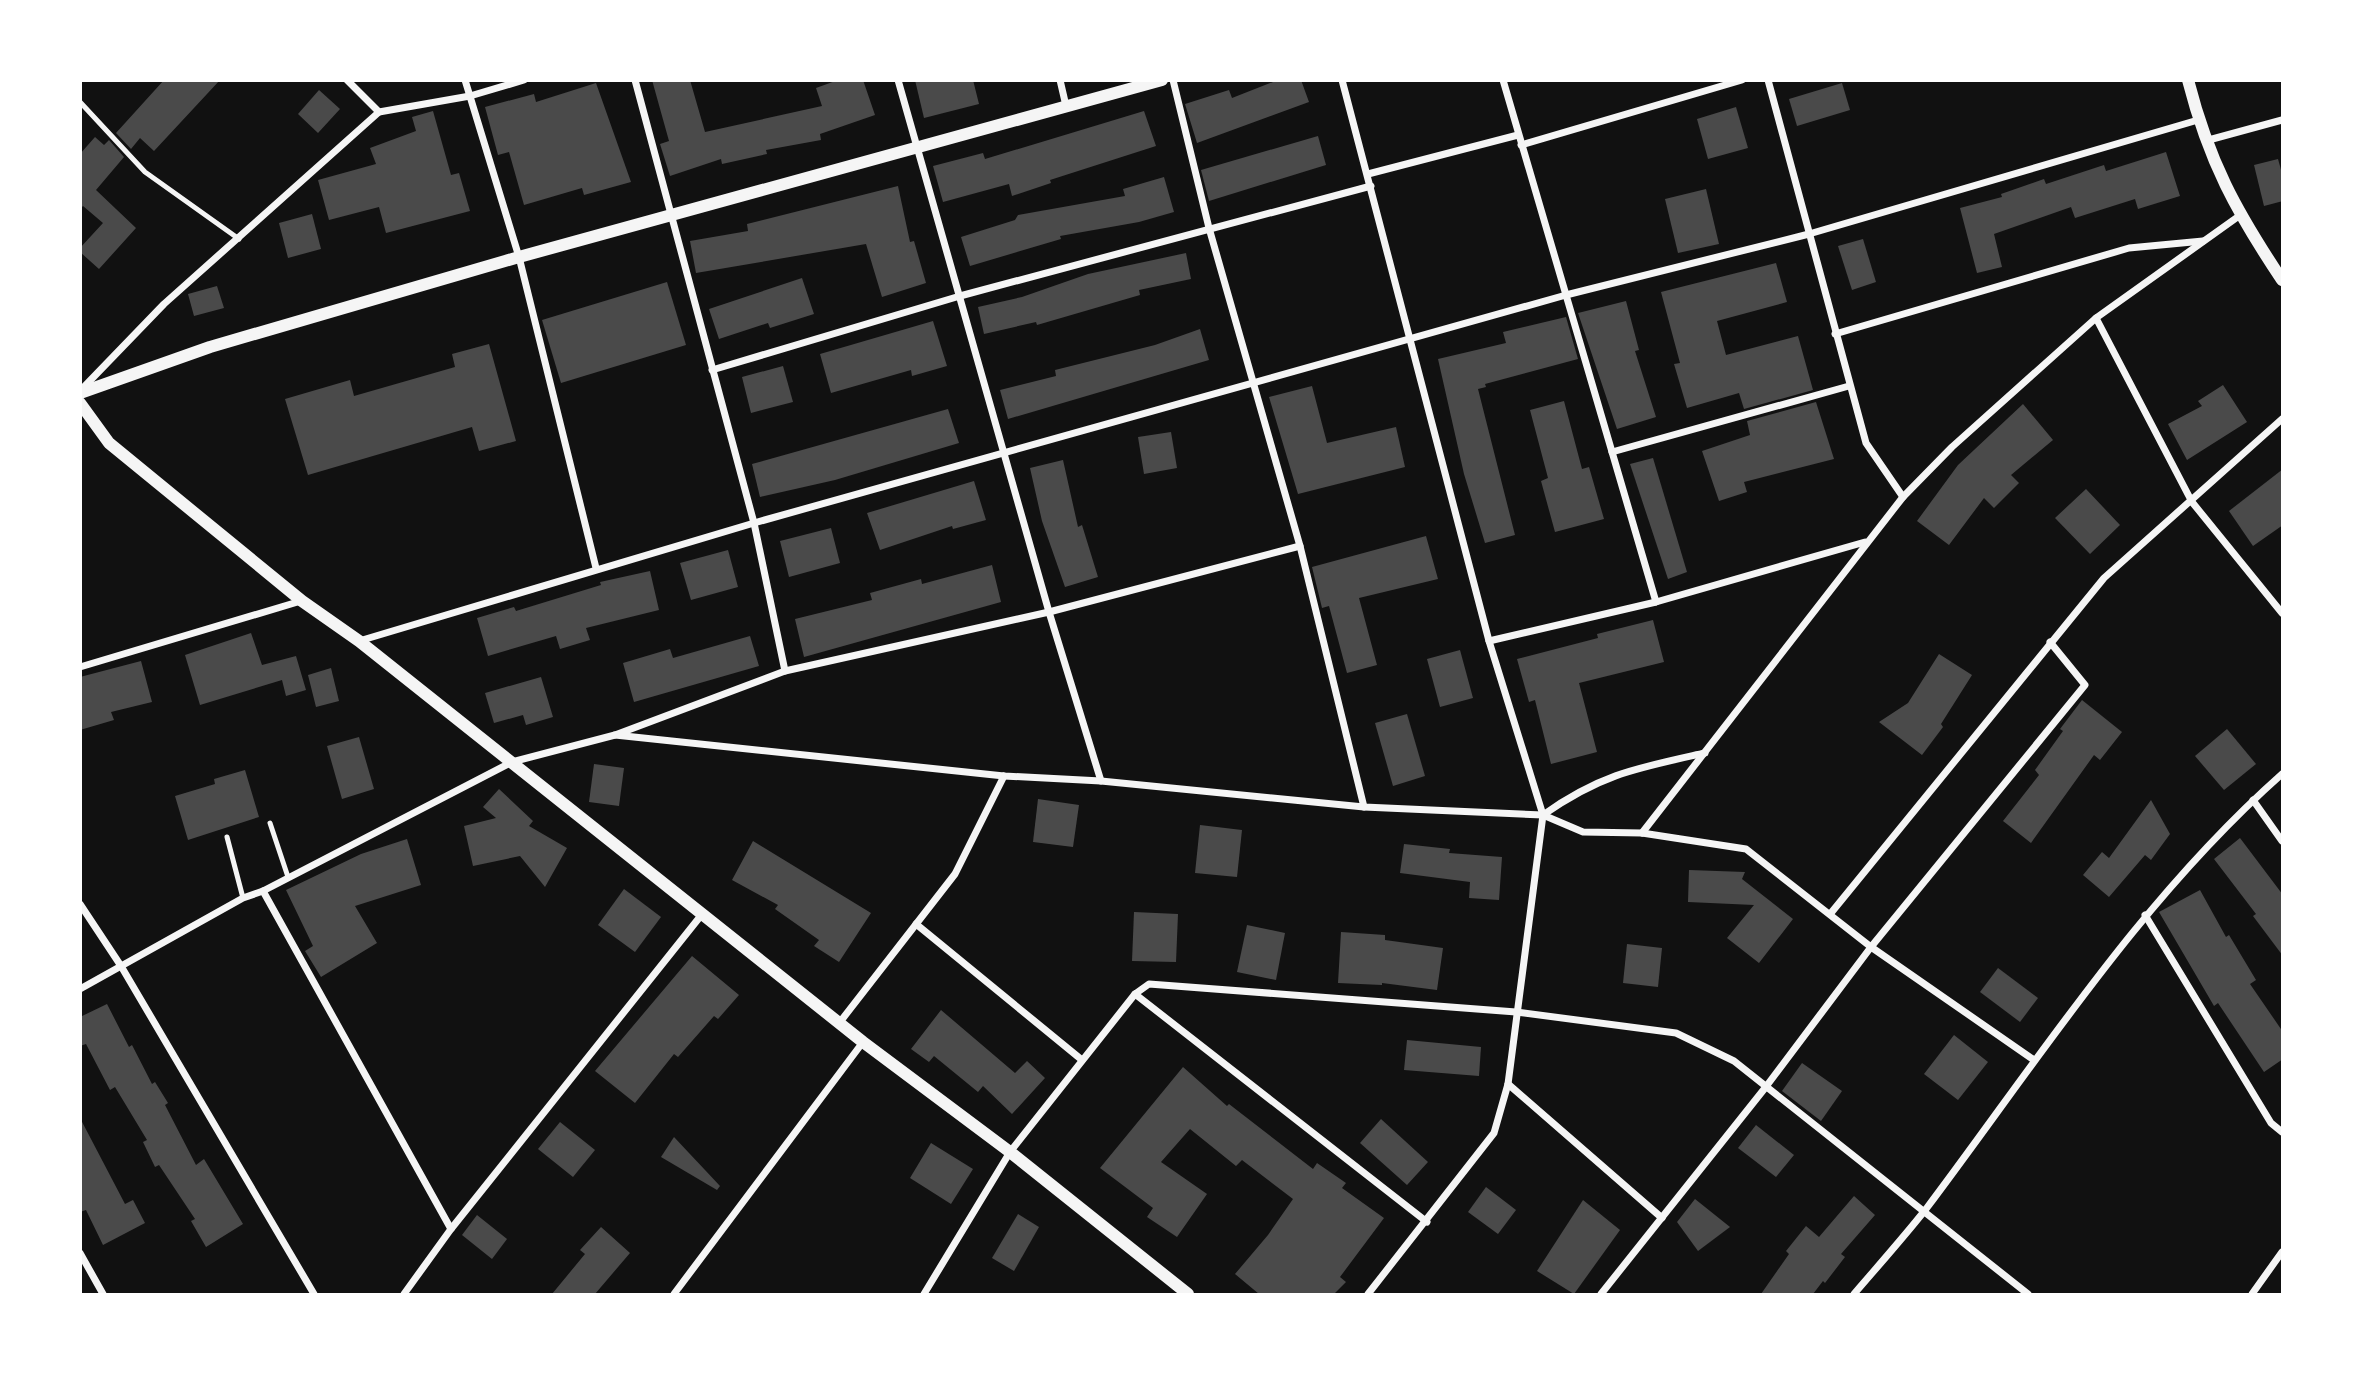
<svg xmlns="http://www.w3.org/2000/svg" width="2363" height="1375" font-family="Overpass,sans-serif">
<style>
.building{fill:#4a4a4a}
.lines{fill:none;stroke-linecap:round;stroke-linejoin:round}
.service{stroke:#f5f5f5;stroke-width:5}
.minor{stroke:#f5f5f5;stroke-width:7}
.tertiary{stroke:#f5f5f5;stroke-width:12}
</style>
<rect width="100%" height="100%" fill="#111"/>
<g class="building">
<polygon points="164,80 220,80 154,151 140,138 131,149 116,133"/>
<polygon points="652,80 690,80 705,132 822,106 816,88 838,80 863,80 875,115 820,134 821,140 766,150 767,154 722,164 721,159 670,176 660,144 669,141"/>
<polygon points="915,80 973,80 979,104 924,118"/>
<polygon points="1278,80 1301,80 1309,102 1197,143 1185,104 1229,90 1232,98"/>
<polygon points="596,83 631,182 584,195 582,188 524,205 509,152 498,155 485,107 534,94 536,102"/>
<polygon points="1842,83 1850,110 1797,126 1789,99"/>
<polygon points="319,90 340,109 318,133 298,114"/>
<polygon points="1736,107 1748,148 1708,159 1697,119"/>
<polygon points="433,111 451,175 459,173 470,211 386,233 379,207 329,220 318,180 376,164 370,148 416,131 412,117"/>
<polygon points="1144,111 1156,146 1050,180 1051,183 1012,196 1009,184 943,202 933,166 983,153 985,159"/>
<polygon points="1318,136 1326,165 1209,201 1201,170"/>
<polygon points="95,137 104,145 109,140 124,157 96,190 136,228 99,269 80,252 80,248 103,223 83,206 80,209 80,154"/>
<polygon points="2166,152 2180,196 2138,209 2135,199 2075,218 2071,207 1994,234 2002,267 1977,273 1960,208 2002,197 2001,194 2044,179 2046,184 2104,165 2106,171"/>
<polygon points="2278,159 2283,177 2283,201 2264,206 2254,165"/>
<polygon points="1164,177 1174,212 1139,222 1060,236 1061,239 970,266 961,237 1015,220 1018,215 1125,196 1123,189"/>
<polygon points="898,186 910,242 914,241 926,283 882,297 866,244 696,273 690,241 748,231 747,224"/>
<polygon points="1706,189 1719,244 1678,253 1665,199"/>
<polygon points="312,214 321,249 288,258 279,223"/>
<polygon points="1863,239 1876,282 1852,290 1838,246"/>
<polygon points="1186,253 1191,279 1139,290 1140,295 1037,325 1036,322 984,334 978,307 1022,297 1088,274"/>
<polygon points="1776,263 1787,302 1717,321 1726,355 1798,336 1813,390 1744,409 1739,393 1687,408 1674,364 1680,363 1661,292"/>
<polygon points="802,278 814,314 770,328 768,323 719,339 709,309"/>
<polygon points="667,282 686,345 561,383 542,320"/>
<polygon points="217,286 224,308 194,316 188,294"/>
<polygon points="1626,301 1639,350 1635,351 1656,417 1617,429 1578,313"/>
<polygon points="1566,317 1578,359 1485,384 1486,387 1478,389 1515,535 1485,543 1464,474 1438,359 1506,343 1503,332"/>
<polygon points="933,321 947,366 912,376 911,370 831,393 820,354"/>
<polygon points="1200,329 1209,360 1008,419 1000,390 1056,376 1055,370 1155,345"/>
<polygon points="489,344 516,441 479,451 472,427 308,475 285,399 350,380 354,396 455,367 452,354"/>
<polygon points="783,366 793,402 751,413 742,377"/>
<polygon points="2223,385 2247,422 2187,460 2168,424 2202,406 2198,401"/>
<polygon points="1312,386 1327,443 1396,427 1405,467 1298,494 1269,397"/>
<polygon points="1564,401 1582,469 1589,467 1604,519 1555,532 1541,481 1548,478 1530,410"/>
<polygon points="1816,402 1834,459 1744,482 1747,492 1719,501 1702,451 1750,435 1747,421"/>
<polygon points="2023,404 2053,440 2011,475 2019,483 1994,508 1984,498 1949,545 1917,521 1958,465"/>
<polygon points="948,409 959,443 835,480 760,497 752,464"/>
<polygon points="1171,432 1177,468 1144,474 1138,437"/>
<polygon points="1653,458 1687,572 1668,579 1630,464"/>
<polygon points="1063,460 1078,527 1082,525 1098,577 1065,587 1042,521 1030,468"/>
<polygon points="2283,469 2283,525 2253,546 2229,511"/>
<polygon points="974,481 986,520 953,529 952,526 880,550 867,513"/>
<polygon points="2086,489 2120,525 2090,554 2055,518"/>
<polygon points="831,528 840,563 789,577 780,541"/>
<polygon points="1426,536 1438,579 1359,598 1377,665 1347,673 1329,606 1322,608 1312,567"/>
<polygon points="728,550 738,587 691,600 680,563"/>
<polygon points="992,565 1001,602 804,657 795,619 872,600 870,593 921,579 922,584"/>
<polygon points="650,571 659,610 586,628 590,640 560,649 556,636 488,656 477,618 514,607 516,611 601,585 600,582"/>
<polygon points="1653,620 1664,662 1579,683 1597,752 1551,764 1535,700 1529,702 1517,659 1598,638 1597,634"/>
<polygon points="251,633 262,665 296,656 306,690 286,696 282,680 200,705 185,655"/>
<polygon points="750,636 759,666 634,702 623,663 670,649 673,658"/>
<polygon points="1460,650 1473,698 1440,707 1427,659"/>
<polygon points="1939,654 1972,675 1941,724 1943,727 1922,755 1879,722 1908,703"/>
<polygon points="141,661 152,702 111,712 114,720 80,730 80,677"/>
<polygon points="331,668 339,701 316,707 308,675"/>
<polygon points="541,677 553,717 526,725 523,715 494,723 485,693"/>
<polygon points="2082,700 2122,732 2100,760 2094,755 2031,843 2003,821 2039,775 2035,770 2063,731 2060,729"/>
<polygon points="1407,714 1425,776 1393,786 1375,723"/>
<polygon points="2227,729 2256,764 2224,790 2195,756"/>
<polygon points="359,737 374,789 342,799 327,746"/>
<polygon points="594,764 624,768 619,806 589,802"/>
<polygon points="245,770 259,817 188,840 175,796 215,784 214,779"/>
<polygon points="499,789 533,821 529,826 567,848 545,887 520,856 473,866 464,826 496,818 483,807"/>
<polygon points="1038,799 1079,805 1073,847 1033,842"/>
<polygon points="2151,800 2170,834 2151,860 2145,855 2109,897 2083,875 2102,852 2109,858"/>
<polygon points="1200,825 1242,830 1237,877 1195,873"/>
<polygon points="2240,838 2283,895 2283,956 2253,916 2256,914 2214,859"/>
<polygon points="407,839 421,885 355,906 377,943 321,977 305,951 313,946 286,890 361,854"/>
<polygon points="753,841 871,913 839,962 814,946 819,940 775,909 778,905 732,880"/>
<polygon points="1404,844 1450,849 1449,853 1502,857 1499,900 1469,898 1470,882 1400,873"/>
<polygon points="1689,870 1745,872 1742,879 1793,919 1759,963 1727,938 1754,905 1688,902"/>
<polygon points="624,889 661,917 635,952 598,925"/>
<polygon points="2200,890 2226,937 2229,935 2256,980 2250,984 2283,1032 2283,1059 2264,1072 2218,1003 2214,1006 2159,912"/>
<polygon points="1134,912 1178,914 1176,962 1132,961"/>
<polygon points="1247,925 1285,933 1276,980 1237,972"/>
<polygon points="1341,932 1385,935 1385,940 1443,948 1437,990 1382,983 1382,985 1338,983"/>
<polygon points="1627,944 1662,948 1658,987 1623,983"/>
<polygon points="692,956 739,995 718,1019 714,1016 678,1057 674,1054 635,1103 595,1071"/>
<polygon points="1998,968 2038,998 2020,1022 1980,992"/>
<polygon points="107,1004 129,1047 132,1045 152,1084 155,1082 168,1103 165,1105 196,1165 204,1159 243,1224 206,1247 191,1221 195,1219 159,1165 155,1167 143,1142 147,1140 115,1087 110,1090 86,1044 80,1046 80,1017"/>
<polygon points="941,1010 1015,1073 1027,1061 1045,1078 1012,1114 983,1086 978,1092 934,1056 929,1062 911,1049"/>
<polygon points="1954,1035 1988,1062 1958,1100 1924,1074"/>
<polygon points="1407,1040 1481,1047 1479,1076 1404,1070"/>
<polygon points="1802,1063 1842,1091 1821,1121 1782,1091"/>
<polygon points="1183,1067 1227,1106 1229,1104 1313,1169 1317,1163 1346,1183 1342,1188 1384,1218 1340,1277 1346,1282 1334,1294 1259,1294 1235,1274 1268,1235 1293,1199 1242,1160 1236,1166 1190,1129 1161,1162 1207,1194 1177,1237 1147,1217 1153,1208 1100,1168"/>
<polygon points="80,1118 125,1204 133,1200 145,1223 103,1245 86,1210 80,1212"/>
<polygon points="1381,1119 1428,1162 1407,1185 1360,1143"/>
<polygon points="560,1122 595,1150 573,1177 538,1149"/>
<polygon points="1756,1125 1794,1155 1776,1177 1738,1148"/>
<polygon points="674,1137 720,1186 717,1190 661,1157"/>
<polygon points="931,1143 973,1169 951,1204 910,1178"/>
<polygon points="1486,1187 1516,1210 1498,1234 1468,1212"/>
<polygon points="1854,1196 1875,1215 1841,1254 1845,1257 1825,1283 1823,1281 1813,1294 1761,1294 1789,1254 1786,1251 1806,1226 1819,1237"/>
<polygon points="1695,1199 1730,1227 1698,1251 1677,1222"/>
<polygon points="1583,1200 1620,1230 1574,1294 1537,1271"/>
<polygon points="1018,1214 1039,1227 1014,1271 992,1258"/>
<polygon points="477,1215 507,1239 492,1259 462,1235"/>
<polygon points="601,1227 630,1253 595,1294 552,1294 585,1254 580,1250"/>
</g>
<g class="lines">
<g class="service">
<polyline points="80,102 145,172 239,239"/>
<polyline points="270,823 288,877"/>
<polyline points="227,837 243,898"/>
</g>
<g class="minor">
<polyline points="347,80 379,112"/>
<polyline points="465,80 519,257 596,568"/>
<polyline points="635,80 754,523 785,671"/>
<polyline points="898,80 1049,612 1101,781"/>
<polyline points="1060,80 1066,106"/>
<polyline points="1173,80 1209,228 1300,546 1364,807"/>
<polyline points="1342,80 1489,641 1543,815 1508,1084 1494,1133 1368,1294"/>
<polyline points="1503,80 1656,602"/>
<polyline points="1768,80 1866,443 1903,497"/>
<polyline points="2205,141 2282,120"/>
<polyline points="1521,145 1742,80"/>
<polyline points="1368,174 1518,135"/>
<polyline points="2096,318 2192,502 2282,613"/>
<polyline points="1835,334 2129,248 2203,241"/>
<polyline points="712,370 960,296 1371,186"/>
<polyline points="81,390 164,304 379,112 470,96 524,80"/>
<polyline points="1612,452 1849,386"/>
<polyline points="359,641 754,523 1566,295 1809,234 2198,120"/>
<polyline points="1489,641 1656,602 1865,542"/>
<polyline points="80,667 301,601"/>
<polyline points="615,735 1004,776 1101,781 1364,807 1543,815 1583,832 1642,833 1746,849 1871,947 2034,1060"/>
<polyline points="2253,800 2282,841"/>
<path d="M1543,815C1601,774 1637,768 1705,753"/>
<polyline points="1642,833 1903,497 1952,447 2096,318 2239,216"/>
<polyline points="263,891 451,1229"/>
<polyline points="80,904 121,966 314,1294"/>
<polyline points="1831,913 2104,578 2282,419"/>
<polyline points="2145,915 2271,1123 2282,1132"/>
<polyline points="916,924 1082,1060"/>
<polyline points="80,989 243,898 263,891 512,762 615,735 785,671 1049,612 1300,546"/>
<polyline points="1135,994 1427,1222"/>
<polyline points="840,1022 955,874 1004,776"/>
<polyline points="1508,1084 1662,1218"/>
<polyline points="80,1253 103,1294"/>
<polyline points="404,1294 451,1229 703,913"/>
<polyline points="674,1294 863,1042"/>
<polyline points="924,1294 1010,1152 1135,994 1149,984 1516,1012 1676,1033 1734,1061 2028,1294"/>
<polyline points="1601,1294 1765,1088 1871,947 2085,685 2050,642"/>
<path d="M1854,1294C1878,1266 1903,1238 1926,1209C2039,1059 2141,899 2282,774"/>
<polyline points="2252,1294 2282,1252"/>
</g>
<g class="tertiary">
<path d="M2188,80C2209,162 2236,211 2282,280"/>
<polyline points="80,393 210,347 519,257 1162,80"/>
<polyline points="80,403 109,443 302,601 359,641 863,1042 1010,1152 1188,1294"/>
</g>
</g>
<rect width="2363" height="1375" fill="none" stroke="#ffffff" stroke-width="164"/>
</svg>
